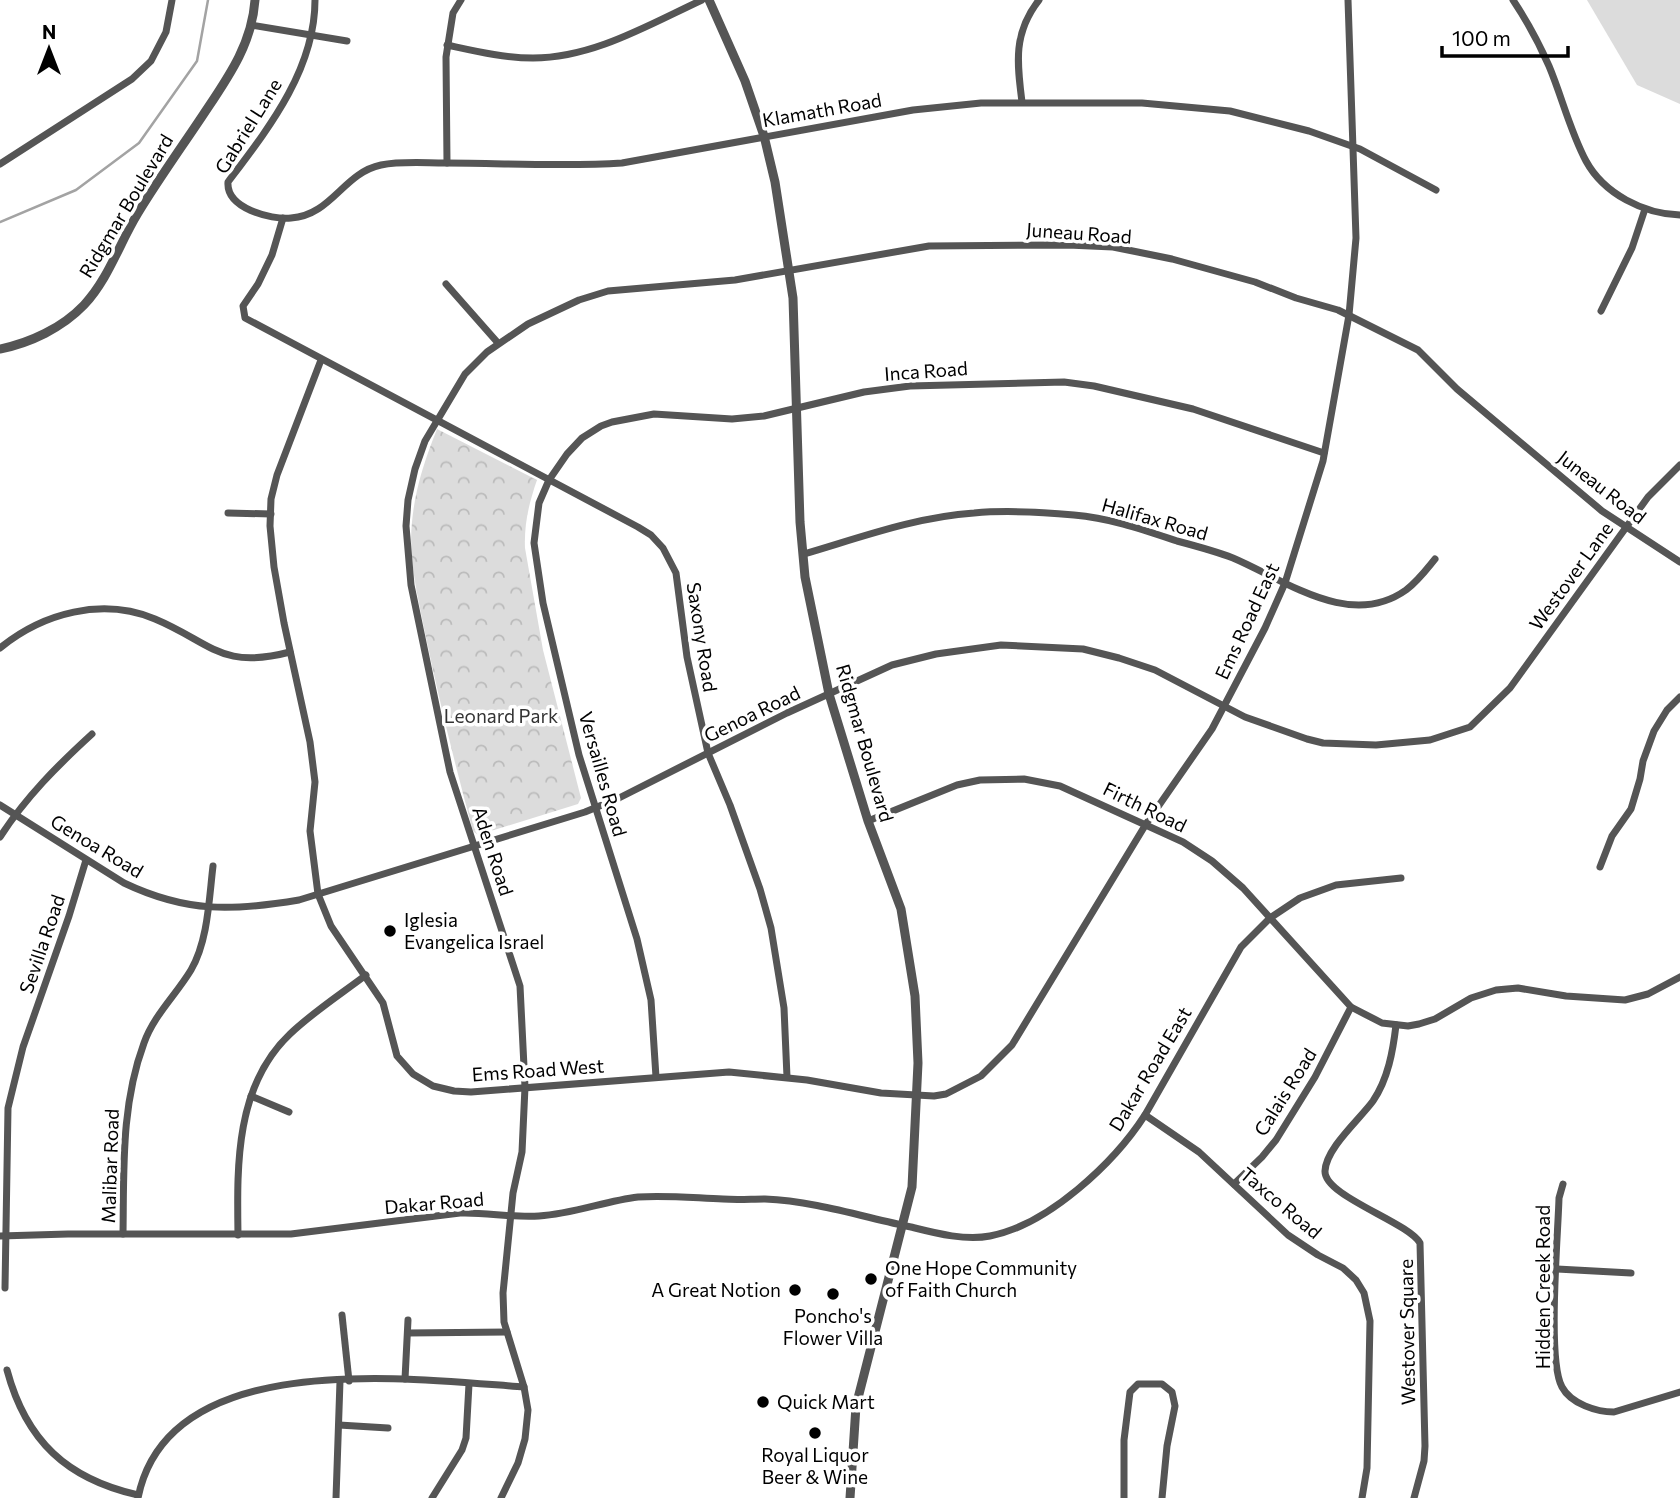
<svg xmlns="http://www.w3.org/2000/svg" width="1680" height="1498" font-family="Commissioner,sans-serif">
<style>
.grass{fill:#dcdcdc}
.park{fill:url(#park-crowns)}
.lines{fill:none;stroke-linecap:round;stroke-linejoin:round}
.stream{stroke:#a3a3a3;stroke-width:2.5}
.minor{stroke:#555;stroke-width:7}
.tertiary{stroke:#555;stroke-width:9}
.poi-dot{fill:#000;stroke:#fff;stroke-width:2.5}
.labels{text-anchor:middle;stroke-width:7;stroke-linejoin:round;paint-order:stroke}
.street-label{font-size:19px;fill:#000;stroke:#fff}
.park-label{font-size:19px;fill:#333;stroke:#fff}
.poi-label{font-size:19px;fill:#000;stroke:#fff;text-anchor:start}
</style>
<defs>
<pattern id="park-crowns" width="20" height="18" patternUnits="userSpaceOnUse" patternTransform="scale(1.75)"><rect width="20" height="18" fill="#dcdcdc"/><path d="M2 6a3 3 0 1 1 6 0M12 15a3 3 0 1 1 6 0" fill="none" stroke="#bbb"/></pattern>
</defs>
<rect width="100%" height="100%" fill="#fff"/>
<polygon class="grass" points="1587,0 1680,0 1680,104 1637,85"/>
<path class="park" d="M437,429L537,480C529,503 524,524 525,548L543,650L581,798L578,804L478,835L473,831C455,765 439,700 425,633C418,597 408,559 412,522C415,489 425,459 437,429Z"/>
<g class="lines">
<polyline class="stream" points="0,222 76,190 139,143 197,61 208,0"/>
<g class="minor">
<path d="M315,0C315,70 268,129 228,182C226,208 270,220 291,218C332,215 343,173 381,165C401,161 424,163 445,163C504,163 564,167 622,163L913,110L981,103H1142L1230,111L1309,131L1360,149L1436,190"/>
<path d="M1513,0C1527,21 1539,43 1549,66C1562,97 1570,131 1586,161C1604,194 1644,214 1680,215"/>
<polyline points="251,25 347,41"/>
<path d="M447,45C475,51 504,58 533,58C593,58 648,25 702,0"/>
<path d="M1022,102C1017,63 1013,33 1039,0"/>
<polyline points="447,163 446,57 453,13 461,0"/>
<polyline points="0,164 132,79 151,61 166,32 172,0"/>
<polyline points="283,218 272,255 258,284 243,306 245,318 638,527 651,535 663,548 676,573 687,657 708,753 730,805 760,889 771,928 784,1008 787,1077"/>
<polyline points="446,284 498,343"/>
<polyline points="1601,311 1632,248 1645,209"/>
<polyline points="321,360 277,475 271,499 270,526 274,567 284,623 310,742 315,782 310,831 318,894 331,926 383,1003 397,1056 413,1074 433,1086 454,1091 471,1092 729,1072 807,1080 881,1093 934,1096 946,1094 981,1076 1012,1045 1146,824 1212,729 1265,628 1285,583 1323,461 1349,315 1356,238 1348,0"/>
<polyline points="228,513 271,514"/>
<path d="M804,554C859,538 915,517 974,513C1007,510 1041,512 1074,515C1110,518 1144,530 1177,541C1196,546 1215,551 1233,558C1285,580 1350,630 1406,590C1418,581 1426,570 1435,559"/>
<path d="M0,648C43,613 102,597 155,619C212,643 221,670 290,652"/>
<path d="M0,805L124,883C187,913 233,911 299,900L585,812L619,798L787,713L892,665L936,654L1001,645L1083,649L1119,658L1155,670L1245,717L1307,739L1323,743L1376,745L1430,740L1470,727L1510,688L1648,497L1680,465"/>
<polyline points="868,821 957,785 980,780 1024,779 1060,786 1183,842 1212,861 1243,888 1351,1007 1382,1023 1408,1026 1419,1024 1435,1019 1471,998 1496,990 1518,988 1566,996 1625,1000 1648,994 1680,977"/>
<path d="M0,837C26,797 57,766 92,734"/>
<polyline points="1600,867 1612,836 1631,809 1640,779 1643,761 1654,731 1667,710 1680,697"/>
<path d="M1396,1025C1393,1051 1388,1079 1373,1101C1360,1119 1326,1148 1325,1171C1324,1196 1408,1222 1420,1243L1425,1446L1424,1461L1414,1498"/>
<polyline points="656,1077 651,1000 637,939 579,755 543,603 534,543 539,503 549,480 567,454 582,438 601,426 612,422 654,414 732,419 764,416 864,392 910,386 1064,382 1094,386 1193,409 1324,453"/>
<polyline points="251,1096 289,1112"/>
<polyline points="1145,1115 1199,1152 1288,1235 1318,1255 1343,1268 1356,1280 1364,1293 1370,1321 1367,1468 1362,1498"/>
<polyline points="1234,1184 1262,1157 1276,1140 1315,1077 1351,1007"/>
<path d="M1563,1184L1559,1198C1558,1236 1547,1360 1562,1387C1571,1404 1597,1412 1614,1412L1680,1392"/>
<path d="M123,1234C124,1169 121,1105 144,1043C154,1015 176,995 191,970C208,941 209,899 213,866"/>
<path d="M238,1235C237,1166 235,1086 290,1034C313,1012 341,994 366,975"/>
<path d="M0,1236L68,1234H291L460,1213C486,1212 513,1218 539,1216C573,1214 605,1201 638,1197C666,1195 695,1198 723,1199C737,1200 751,1199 765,1199C814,1201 863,1217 911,1227C935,1233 965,1241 990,1236C1048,1225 1114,1163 1145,1115L1241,947L1270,918L1300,898L1336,885L1401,878"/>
<polyline points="1557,1269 1631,1273"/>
<polyline points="5,1288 8,1108 23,1047 69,916 86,860"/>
<polyline points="342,1315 349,1381"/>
<polyline points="408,1333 507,1332"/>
<path d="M7,1370C26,1441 67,1479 138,1495"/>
<polyline points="405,1379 408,1320"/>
<polyline points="339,1425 388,1428"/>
<path d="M138,1498C168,1346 413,1379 524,1387"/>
<polyline points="336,1498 340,1381"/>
<polyline points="432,1498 462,1450 466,1438 469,1384"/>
<polyline points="501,1498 518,1463 525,1439 528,1410 524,1387 504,1322 503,1293 513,1193 522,1152 525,1087 520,986 450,772 411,585 406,526 408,500 415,469 425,441 465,374 487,352 528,324 579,300 608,291 735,280 929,246 1068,245 1113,247 1172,259 1255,282 1296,298 1338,310 1418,350 1457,389 1602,511 1680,562"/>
<polyline points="1124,1498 1124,1440 1130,1392 1138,1384 1162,1384 1172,1392 1175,1406 1167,1446 1162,1498"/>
</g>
<g class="tertiary">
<polyline points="709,0 745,81 764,136 775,182 793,298 800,522 805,577 829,694 868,821 901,909 915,996 918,1063 912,1187 856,1406 850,1498"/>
<path d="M0,349C30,343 62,328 84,305C109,278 119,244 138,213C158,180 181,148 203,115C227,79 252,45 255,0"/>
</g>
</g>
<g class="poi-dot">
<circle cx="390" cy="931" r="7"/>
<circle cx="871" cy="1279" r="7"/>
<circle cx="795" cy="1290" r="7"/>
<circle cx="833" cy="1294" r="7"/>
<circle cx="763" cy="1402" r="7"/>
<circle cx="815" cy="1433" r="7"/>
</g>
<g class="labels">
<g class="street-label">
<text transform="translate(822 110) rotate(-10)" y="7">Klamath Road</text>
<text transform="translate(248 126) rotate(-58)" y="7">Gabriel Lane</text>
<text transform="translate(126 206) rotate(-59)" y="7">Ridgmar Boulevard</text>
<text transform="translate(1079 233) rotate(4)" y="7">Juneau Road</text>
<text transform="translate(926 371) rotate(-4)" y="7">Inca Road</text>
<text transform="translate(1602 487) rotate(38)" y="7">Juneau Road</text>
<text transform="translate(1155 519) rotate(16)" y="7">Halifax Road</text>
<text transform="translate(1571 576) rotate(-54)" y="7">Westover Lane</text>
<text transform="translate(1247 621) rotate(-65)" y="7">Ems Road East</text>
<text transform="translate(702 637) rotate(81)" y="7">Saxony Road</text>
<text transform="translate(752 714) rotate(-26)" y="7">Genoa Road</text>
<text transform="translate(865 743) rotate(74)" y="7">Ridgmar Boulevard</text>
<text transform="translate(603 774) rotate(74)" y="7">Versailles Road</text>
<text transform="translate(1145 807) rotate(26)" y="7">Firth Road</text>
<text transform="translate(97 846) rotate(31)" y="7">Genoa Road</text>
<text transform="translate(493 851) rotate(72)" y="7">Aden Road</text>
<text transform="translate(42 944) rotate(-71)" y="7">Sevilla Road</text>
<text transform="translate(1150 1069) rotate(-59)" y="7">Dakar Road East</text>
<text transform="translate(538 1070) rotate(-4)" y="7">Ems Road West</text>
<text transform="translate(1285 1092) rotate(-58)" y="7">Calais Road</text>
<text transform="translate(110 1166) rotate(-88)" y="7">Malibar Road</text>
<text transform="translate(434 1203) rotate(-5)" y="7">Dakar Road</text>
<text transform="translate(1281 1203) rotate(40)" y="7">Taxco Road</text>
<text transform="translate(1543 1287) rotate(-90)" y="7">Hidden Creek Road</text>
<text transform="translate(1407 1332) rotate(-91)" y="7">Westover Square</text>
</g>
<g class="park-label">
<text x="501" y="723">Leonard Park</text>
</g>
<g class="poi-label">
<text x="404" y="927">Iglesia<tspan x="404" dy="22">Evangelica Israel</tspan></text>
<text x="885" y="1275">One Hope Community<tspan x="885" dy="22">of Faith Church</tspan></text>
<text x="781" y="1297" text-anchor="end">A Great Notion</text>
<text x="833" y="1323" text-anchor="middle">Poncho's<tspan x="833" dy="22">Flower Villa</tspan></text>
<text x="777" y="1409">Quick Mart</text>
<text x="815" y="1462" text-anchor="middle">Royal Liquor<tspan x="815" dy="22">Beer &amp; Wine</tspan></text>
</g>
</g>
<g transform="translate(49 49)" stroke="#ffffff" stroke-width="5" paint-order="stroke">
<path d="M0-5L12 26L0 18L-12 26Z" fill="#000000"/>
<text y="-10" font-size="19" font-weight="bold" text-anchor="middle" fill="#000000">N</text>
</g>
<path d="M1442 46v10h126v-10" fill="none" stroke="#000000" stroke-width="3.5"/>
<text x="1452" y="46" font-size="21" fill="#000000" stroke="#ffffff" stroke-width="5" paint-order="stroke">100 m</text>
</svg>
